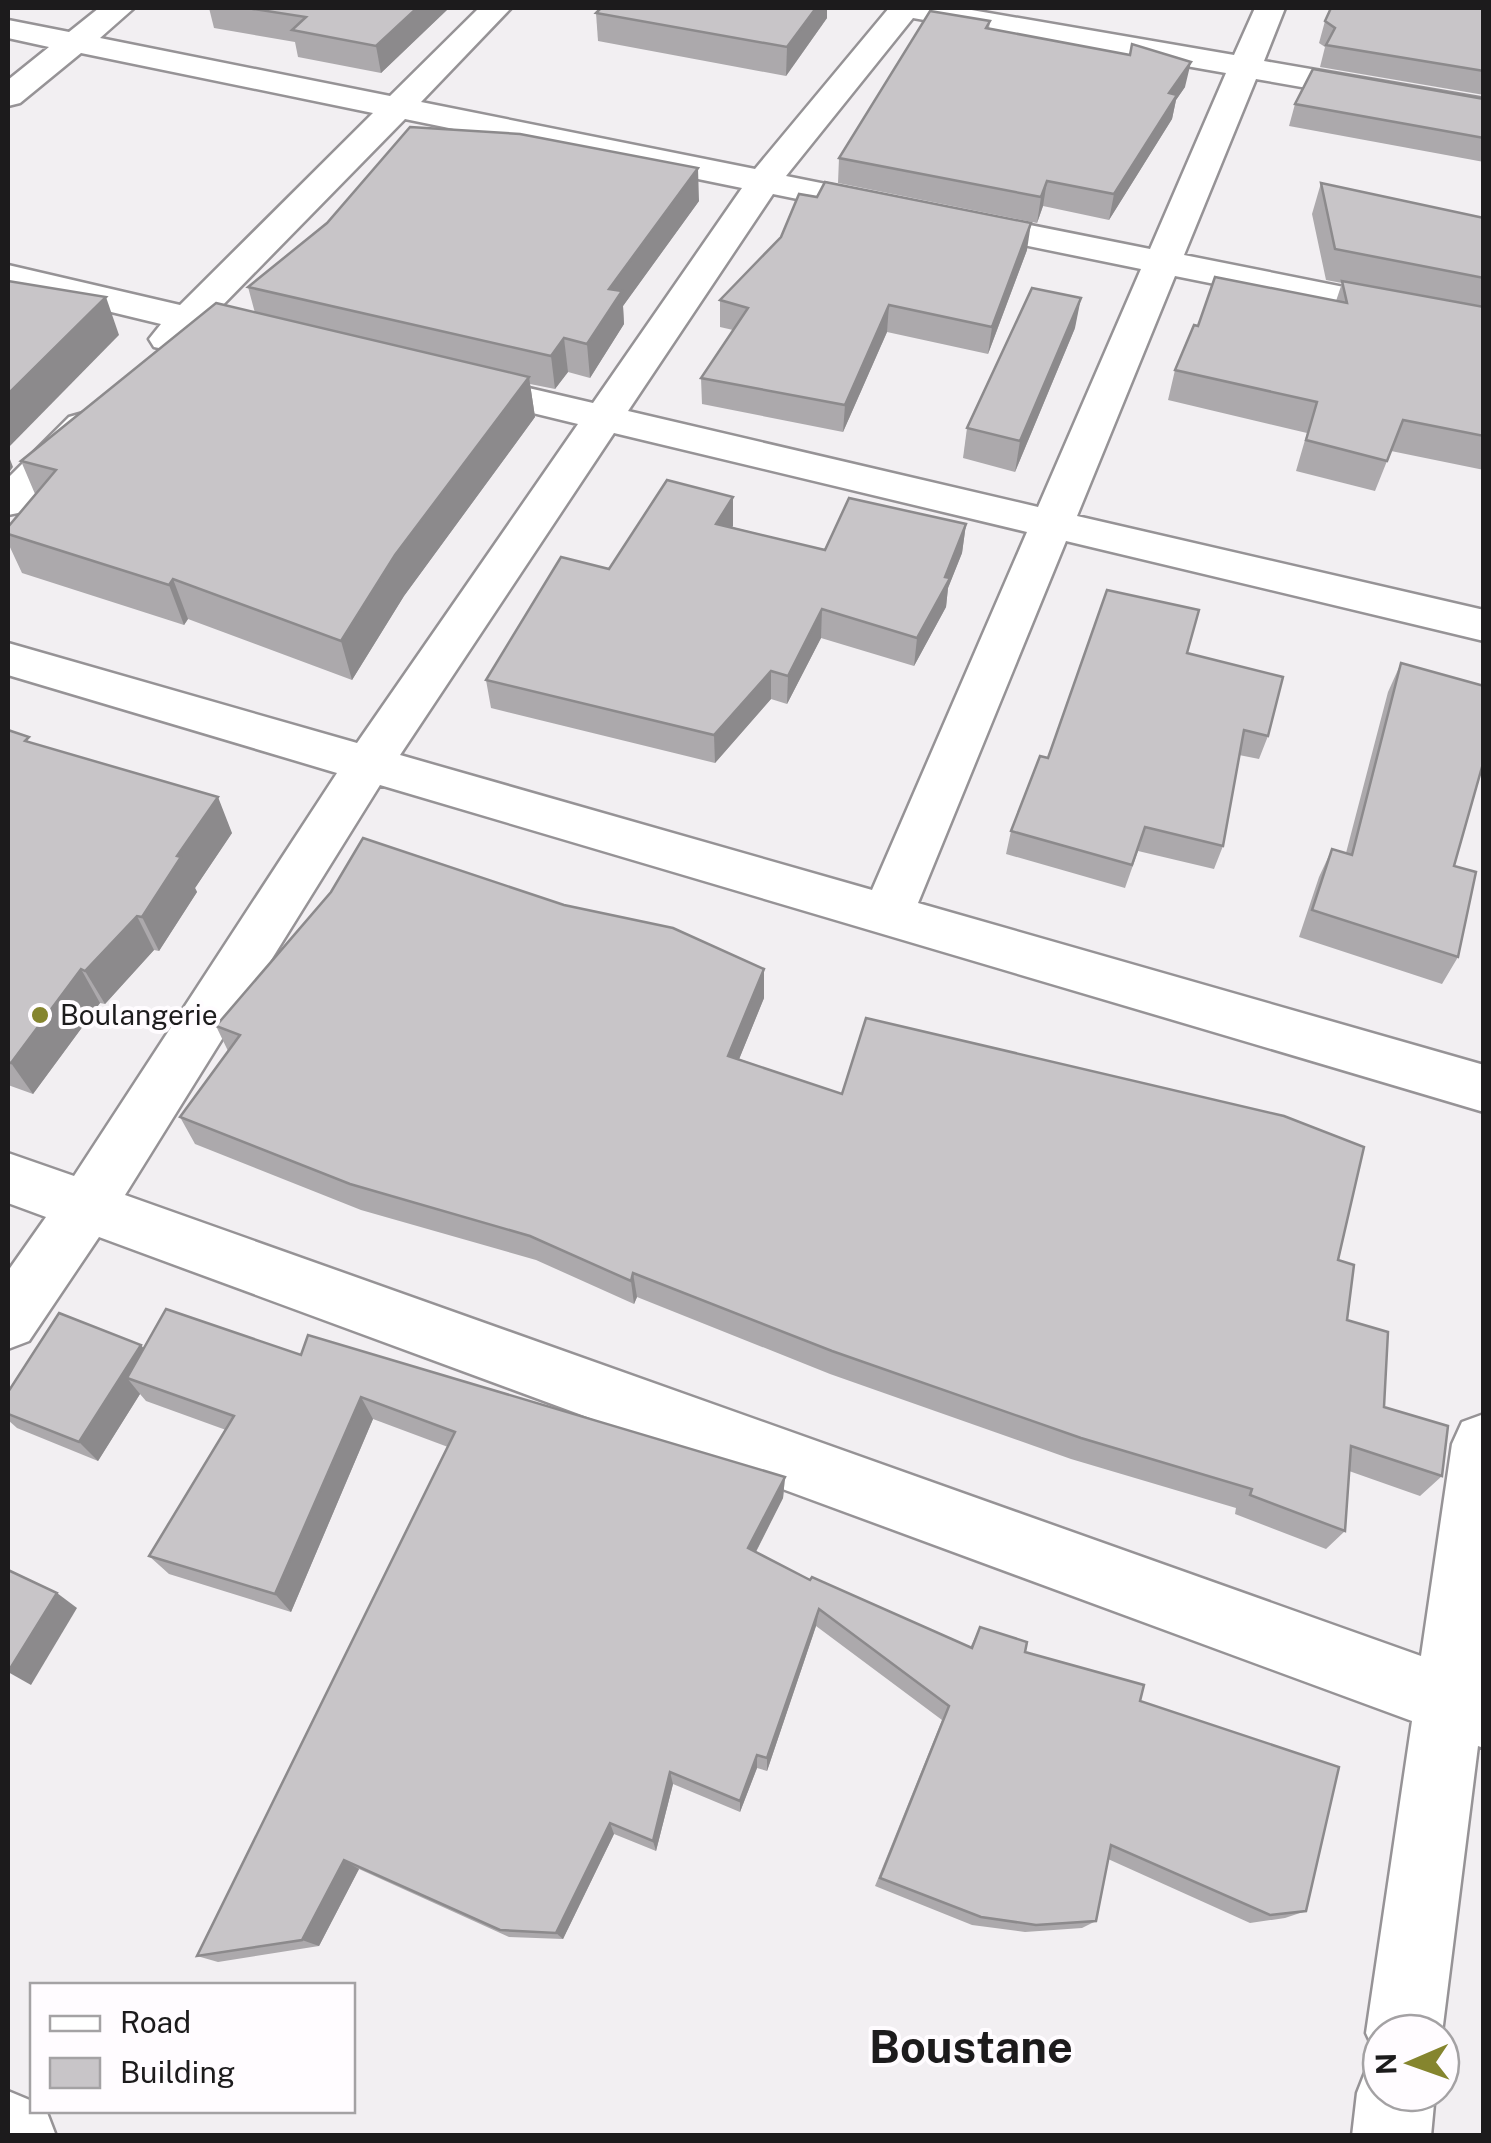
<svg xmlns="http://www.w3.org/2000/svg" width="1491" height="2143" font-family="'Public Sans',sans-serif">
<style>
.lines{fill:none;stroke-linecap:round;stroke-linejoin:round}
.minor-casing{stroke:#969396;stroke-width:5}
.minor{fill:#fff;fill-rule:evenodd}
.wall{fill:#aca9ac}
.shaded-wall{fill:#8c8a8c}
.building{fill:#c8c5c8;stroke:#8c8a8c;stroke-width:2.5}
.poi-dot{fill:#85852e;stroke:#fffcff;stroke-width:4}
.labels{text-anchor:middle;stroke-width:8;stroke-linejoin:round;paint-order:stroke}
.poi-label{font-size:28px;fill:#1c1b1c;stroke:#fffcff;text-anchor:start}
.near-district-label{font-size:45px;font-weight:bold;fill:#1c1b1c;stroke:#fffcff}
</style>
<rect width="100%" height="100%" fill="#f2eff2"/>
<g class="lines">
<defs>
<g id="minor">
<path d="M99,8H134L100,38L390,96L479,8H511L421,102L755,169L889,8H960L1234,55L1255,8H1285L1264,61L1484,99V119L1256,79L1184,255L1484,315V338L1175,276L1077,516L1484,610V641L1066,541L918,903L1484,1065V1112L380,785L125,1195L1421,1656L1452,1444L1462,1422L1484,1414V1748L1478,1746L1442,2033L1441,2036V2033H1381V2093H1435L1431,2136H1352L1357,2093L1368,2065L1379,2061L1366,2033L1412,1721L99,1237L29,1341L8,1349V1271L46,1217L8,1203V1153L74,1176L337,773L8,675V643L357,743L578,424L446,392L440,384L446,376L460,372L593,403L742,188L405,119L214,314L283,330L288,338L283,346L269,350L196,332C182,347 175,352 154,347L149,339L161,324L8,287V265L180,305L373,113L81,53L20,103L8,106V80L49,47L8,38V20L69,32ZM913,18L1226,73L1150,249L786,176ZM773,194L1141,269L1038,507L628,411ZM614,433L1027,532L872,890L400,755Z"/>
<polygon points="83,413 97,417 103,426 97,435 23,512 8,515 8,478 69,417"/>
<polygon points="8,2091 32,2101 32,2110 46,2110 56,2136 8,2136"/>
</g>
</defs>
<use href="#minor" class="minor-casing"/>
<use href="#minor" class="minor"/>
</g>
<g class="wall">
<polygon points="209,8 449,8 381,73 298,57 295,42 214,28"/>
<polygon points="601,8 827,8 827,18 786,76 598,41 596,13"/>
<polygon points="1484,8 1484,95 1320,67 1325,47 1319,43 1325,21"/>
<polygon points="990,21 989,29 1185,87 1176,100 1172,119 1109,220 1043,206 1037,223 838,183 839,158"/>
<polygon points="1484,99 1484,162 1289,126 1295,104"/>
<polygon points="1321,183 1484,218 1484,470 1391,451 1375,491 1296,471 1307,433 1168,400 1175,370 1198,326 1336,301 1342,283 1326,280 1312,214"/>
<polygon points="699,201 623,306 624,324 590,378 568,372 555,389 530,384 535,417 404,596 352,680 188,619 184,625 22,573 8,543 8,527 35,494 21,461 255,313 248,287"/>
<polygon points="1027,250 988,354 887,332 843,432 702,404 701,378 733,330 720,327 720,300"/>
<polygon points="1075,328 1015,472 963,458 967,428"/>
<polygon points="733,497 732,527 825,550 966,524 962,553 948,588 946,607 914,666 821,638 787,704 771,699 715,763 491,708 486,680 609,569"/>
<polygon points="1187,653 1268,736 1259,759 1239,755 1223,846 1214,869 1138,851 1125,888 1006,854 1011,831 1048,758"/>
<polygon points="1401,663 1454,866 1458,957 1442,984 1299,937 1319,877 1332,849 1346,853 1388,692"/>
<polygon points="8,730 32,743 232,833 195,888 197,892 159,951 154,950 105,1004 100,1003 33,1094 8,1085"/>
<polygon points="764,998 739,1059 1338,1260 1347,1320 1384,1407 1442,1476 1420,1496 1349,1471 1345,1531 1326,1549 1235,1514 1236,1508 1071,1459 830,1374 637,1297 634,1304 536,1260 361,1210 195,1144 180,1117 228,1051 216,1026"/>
<polygon points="144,1348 301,1355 785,1477 783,1498 756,1552 810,1580 970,1648 980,1627 1025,1652 1140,1701 1306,1911 1285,1918 1250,1923 1108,1859 1096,1921 1082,1928 1025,1932 972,1925 875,1886 942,1720 816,1626 767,1771 757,1768 740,1812 673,1784 656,1851 614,1834 563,1939 509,1937 359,1869 319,1946 218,1962 197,1956 448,1447 373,1419 291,1612 169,1574 149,1556 226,1430 146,1401 140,1394 98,1461 17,1428 8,1420 8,1392"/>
</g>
<g class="shaded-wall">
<polygon points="417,8 449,8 381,73 376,46"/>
<polygon points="816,8 827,8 827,18 786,76 787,47"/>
<polygon points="1191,62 1185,87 1176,100 1172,119 1109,220 1114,194 1169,93"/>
<polygon points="698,168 699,201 623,306 624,324 590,378 587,344 609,289"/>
<polygon points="1047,181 1043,206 1037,223 1041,197"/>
<polygon points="1031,223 1027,250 988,354 992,327"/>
<polygon points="106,297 119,335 8,448 8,394"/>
<polygon points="1081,298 1075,328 1015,472 1020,441"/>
<polygon points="889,305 887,332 843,432 845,405"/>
<polygon points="564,338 568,372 555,389 551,356"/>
<polygon points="529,377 535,417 404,596 352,680 341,641 395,555"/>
<polygon points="8,454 13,467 8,474"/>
<polygon points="733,497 733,526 717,552 716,524"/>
<polygon points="966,524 962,553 948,588 946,607 914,666 917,638 945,577"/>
<polygon points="173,579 188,619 184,625 169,585"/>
<polygon points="822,609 821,638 787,704 788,676"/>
<polygon points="771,671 771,699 715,763 714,735"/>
<polygon points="218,797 232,833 195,888 197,892 159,951 142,917 177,856"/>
<polygon points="137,916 154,950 105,1004 85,971"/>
<polygon points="81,969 100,1003 33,1094 11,1063"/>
<polygon points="764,969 764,998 729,1084 728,1056"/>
<polygon points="633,1273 637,1297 634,1304 631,1281"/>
<polygon points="141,1345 157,1365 127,1378 140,1394 98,1461 79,1442"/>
<polygon points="361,1397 373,1419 291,1612 275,1594"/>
<polygon points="785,1477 783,1498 748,1567 748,1548"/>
<polygon points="57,1593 77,1608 31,1685 8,1672"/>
<polygon points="819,1609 816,1626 767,1771 767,1758"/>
<polygon points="757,1755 757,1768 740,1812 740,1801"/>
<polygon points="670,1772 673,1784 656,1851 653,1841"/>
<polygon points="610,1823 614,1834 563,1939 556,1933"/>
<polygon points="344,1860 359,1869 319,1946 302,1940"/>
</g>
<g class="building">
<polygon points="247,8 417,8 376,46 292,30 306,17"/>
<polygon points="601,8 816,8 787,47 596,13"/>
<polygon points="1331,8 1484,8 1484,71 1326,45 1335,28 1325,21"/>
<polygon points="930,11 990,21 986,28 1130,55 1132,44 1191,62 1169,93 1177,95 1114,194 1047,181 1041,197 839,158"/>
<polygon points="1313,69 1484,99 1484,138 1295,104"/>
<polygon points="410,127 520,134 698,168 609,289 622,291 587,344 564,338 551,356 248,287 327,223"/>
<polygon points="825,182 1031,223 992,327 889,305 845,405 701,378 748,308 720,300 781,237 799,194 817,197"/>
<polygon points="1321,183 1484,218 1484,278 1335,249"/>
<polygon points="1215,277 1347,303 1342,281 1484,307 1484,436 1403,420 1387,461 1306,440 1317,402 1175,370 1194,325 1198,326"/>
<polygon points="8,281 106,297 8,394"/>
<polygon points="1032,288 1081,298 1020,441 967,428"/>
<polygon points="216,303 529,377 395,555 341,641 173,579 169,585 8,534 8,527 56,470 21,461"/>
<polygon points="667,480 733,497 716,524 825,550 849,498 966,524 945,577 950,578 917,638 822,609 788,676 771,671 714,735 486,680 561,557 609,569"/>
<polygon points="1107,590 1199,610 1187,653 1283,677 1268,736 1244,730 1223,846 1145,827 1132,865 1011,831 1040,756 1048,758"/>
<polygon points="1401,663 1484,686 1484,760 1454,866 1476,872 1458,957 1312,910 1332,849 1352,855"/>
<polygon points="8,730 29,737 25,741 218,797 177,856 181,857 142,917 137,916 85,971 81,969 11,1063 8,1062"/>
<polygon points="363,838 564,905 673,928 764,969 728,1056 842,1094 866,1018 1284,1116 1364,1147 1338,1260 1354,1265 1347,1320 1388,1332 1384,1407 1448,1426 1442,1476 1351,1446 1345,1531 1250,1495 1252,1489 1081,1438 832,1351 633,1273 631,1281 530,1236 350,1184 180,1117 240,1035 216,1026 331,892"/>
<polygon points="166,1309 301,1355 308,1335 785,1477 748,1548 810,1580 812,1577 972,1648 980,1627 1027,1642 1025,1652 1144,1685 1140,1701 1339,1767 1306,1911 1270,1915 1111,1845 1096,1921 1036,1925 981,1917 880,1878 949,1706 819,1609 767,1758 757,1755 740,1801 670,1772 653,1841 610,1823 556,1933 500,1930 344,1860 302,1940 197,1956 455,1432 361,1397 275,1594 149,1556 234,1416 127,1378"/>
<polygon points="59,1313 141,1345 79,1442 8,1414 8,1392"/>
<polygon points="8,1570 57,1593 8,1672"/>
</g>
<circle class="poi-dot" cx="40" cy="1015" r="10"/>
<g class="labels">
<g class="poi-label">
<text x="60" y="1025">Boulangerie</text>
</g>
<g class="near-district-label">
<text x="971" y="2063">Boustane</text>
</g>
</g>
<rect width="1491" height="2143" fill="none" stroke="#1c1b1c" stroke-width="20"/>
<rect x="30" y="1983" width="325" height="130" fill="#fffcff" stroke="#a4a2a4" stroke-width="2.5"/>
<rect x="50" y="2016" width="50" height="15" fill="#ffffff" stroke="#a4a2a4" stroke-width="2.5"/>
<text x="120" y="2033" font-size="30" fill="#1c1b1c">Road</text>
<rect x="50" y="2058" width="50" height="30" fill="#c8c5c8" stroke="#a4a2a4" stroke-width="2.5"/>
<text x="120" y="2083" font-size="30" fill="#1c1b1c">Building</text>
<g transform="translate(1411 2063) rotate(268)"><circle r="48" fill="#fffcff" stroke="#a4a2a4" stroke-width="2.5"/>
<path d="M0-8L18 38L0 25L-18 38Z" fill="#85852e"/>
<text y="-15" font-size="28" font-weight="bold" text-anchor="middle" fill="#1c1b1c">N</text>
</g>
</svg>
